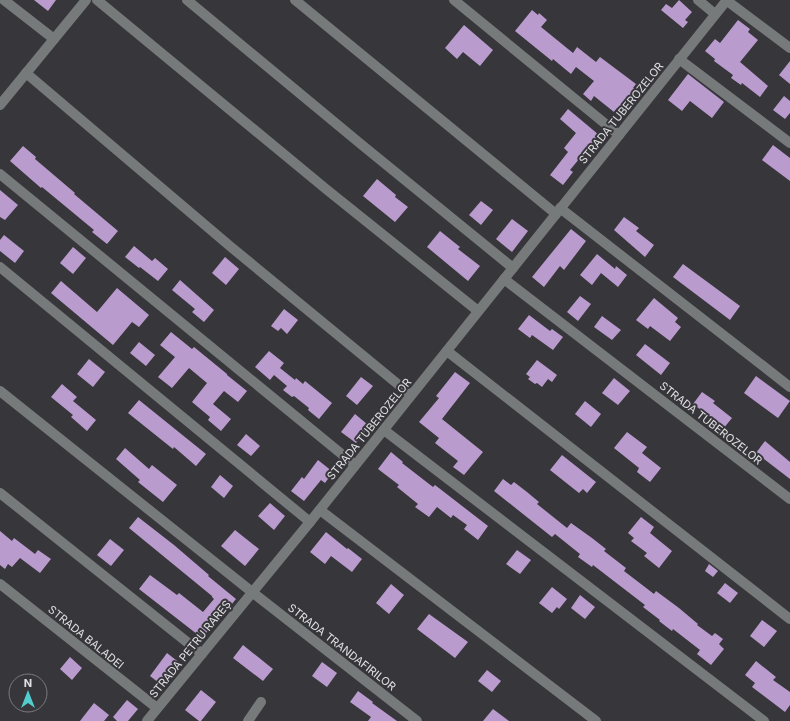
<svg xmlns="http://www.w3.org/2000/svg" width="790" height="721" font-family="Inter,sans-serif">
<style>
.building{fill:#ba9bce}
.lines{fill:none;stroke-linecap:round;stroke-linejoin:round}
.minor{stroke:#777a7a;stroke-width:10}
.labels{text-anchor:middle;stroke-width:4;stroke-linejoin:round;paint-order:stroke}
.street-label{font-size:11px;fill:#e1e1e4;stroke:#37363b}
</style>
<rect width="100%" height="100%" fill="#37363b"/>
<g class="building">
<polygon points="34,0 56,0 48,11"/>
<polygon points="679,0 692,12 685,20 688,22 683,28 661,10 666,4 672,8"/>
<polygon points="532,10 538,15 539,13 547,20 541,27 573,53 577,47 596,62 600,57 636,84 633,88 635,89 619,109 617,108 614,112 594,96 591,101 583,94 594,81 576,67 571,74 553,59 552,61 515,31"/>
<polygon points="738,20 750,29 748,32 758,40 740,62 768,86 760,97 742,83 741,85 731,78 733,75 714,61 715,59 705,51 715,39 720,43"/>
<polygon points="464,25 493,50 480,66 463,52 457,59 445,48"/>
<polygon points="790,61 790,84 779,75"/>
<polygon points="688,74 724,102 712,118 690,101 682,111 668,100"/>
<polygon points="784,96 790,101 790,113 785,119 773,110"/>
<polygon points="568,109 599,135 570,170 573,172 563,185 550,175 568,152 564,148 576,133 560,119"/>
<polygon points="773,145 790,158 790,181 762,160"/>
<polygon points="23,146 36,157 35,159 75,193 74,194 118,231 107,244 92,232 94,230 42,187 41,188 10,161"/>
<polygon points="377,179 396,195 395,197 408,207 395,222 363,196"/>
<polygon points="0,190 18,205 5,220 0,217"/>
<polygon points="481,201 493,210 481,225 469,215"/>
<polygon points="624,217 639,228 636,231 654,245 645,257 614,230"/>
<polygon points="512,219 528,231 512,252 496,239"/>
<polygon points="571,229 586,241 564,270 560,266 544,287 532,277"/>
<polygon points="440,231 460,247 458,249 480,266 468,281 427,247"/>
<polygon points="4,235 24,251 15,263 0,251 0,240"/>
<polygon points="134,246 152,261 155,258 168,269 158,281 140,267 139,268 125,257"/>
<polygon points="73,247 86,258 73,274 60,263"/>
<polygon points="597,254 615,269 616,266 627,275 618,287 601,273 592,285 580,275"/>
<polygon points="225,257 239,269 226,285 212,273"/>
<polygon points="683,264 740,306 730,320 673,277"/>
<polygon points="180,280 214,310 204,322 192,312 195,309 172,290"/>
<polygon points="61,281 97,312 117,288 149,315 139,327 132,322 113,345 51,293"/>
<polygon points="580,296 591,304 578,321 567,312"/>
<polygon points="654,298 678,318 675,322 681,327 670,341 650,326 648,329 636,320"/>
<polygon points="284,309 298,320 287,334 281,328 278,331 271,326"/>
<polygon points="529,315 550,331 552,329 563,337 553,350 532,335 530,338 518,329"/>
<polygon points="602,316 621,330 612,340 594,327"/>
<polygon points="171,332 192,349 194,347 227,374 227,375 247,391 238,402 224,391 213,404 231,419 221,431 208,420 210,417 192,402 207,383 189,368 172,388 158,377 175,357 160,345"/>
<polygon points="139,342 155,355 146,366 130,353"/>
<polygon points="645,344 670,363 661,375 636,355"/>
<polygon points="269,351 284,363 280,368 295,380 296,378 303,384 305,381 332,403 319,419 308,410 309,408 294,396 292,397 283,390 287,386 274,375 270,380 255,367"/>
<polygon points="89,359 105,372 93,387 77,374"/>
<polygon points="537,360 557,375 552,382 548,379 542,387 537,383 535,384 528,379 530,377 526,374"/>
<polygon points="455,372 470,383 442,419 483,452 464,475 453,467 458,461 435,443 439,438 419,422 439,398 436,396"/>
<polygon points="756,376 790,401 778,418 744,393"/>
<polygon points="361,377 373,386 357,405 346,396"/>
<polygon points="614,378 630,391 618,405 602,393"/>
<polygon points="62,384 77,397 73,401 96,420 87,431 71,417 73,415 51,397"/>
<polygon points="702,392 715,401 713,403 732,418 723,429 711,420 712,418 693,404"/>
<polygon points="139,400 206,454 196,466 174,447 173,449 128,413"/>
<polygon points="585,401 601,414 591,427 575,414"/>
<polygon points="355,414 367,424 364,429 366,431 356,443 341,432"/>
<polygon points="627,432 647,447 642,453 661,468 650,482 637,472 639,468 614,448"/>
<polygon points="246,434 260,446 251,456 237,445"/>
<polygon points="765,441 790,462 790,479 756,453"/>
<polygon points="125,448 149,469 152,465 177,485 163,502 138,482 140,480 116,459"/>
<polygon points="391,452 403,462 402,463 433,487 435,485 488,526 478,540 464,529 467,525 453,515 451,518 437,507 429,517 415,507 418,504 397,487 399,485 378,469"/>
<polygon points="562,455 596,482 587,493 583,489 579,493 550,470"/>
<polygon points="318,460 333,472 325,483 321,480 304,501 291,491 302,477 304,479"/>
<polygon points="220,475 233,486 224,498 211,487"/>
<polygon points="503,479 511,485 514,482 527,492 539,502 537,504 567,528 571,523 592,538 606,549 604,551 626,568 624,571 654,594 656,591 679,608 698,624 697,625 712,636 715,633 723,639 719,644 724,649 711,665 697,654 700,650 673,629 672,631 659,621 660,620 643,607 645,605 593,565 592,567 578,557 580,554 555,534 552,537 494,491"/>
<polygon points="270,503 285,516 274,530 258,516"/>
<polygon points="138,517 174,545 209,575 208,576 236,599 227,610 226,609 202,638 139,589 150,575 177,595 179,593 203,612 214,599 212,597 212,596 129,528"/>
<polygon points="641,517 654,527 650,533 672,551 659,568 644,556 647,553 631,541 634,538 628,533"/>
<polygon points="235,530 259,549 245,566 221,546"/>
<polygon points="0,531 12,541 14,538 35,554 38,550 51,559 40,573 20,558 12,567 8,564 5,569 0,565"/>
<polygon points="326,532 347,549 348,548 362,559 352,572 331,556 325,564 310,552"/>
<polygon points="110,539 124,550 111,566 97,555"/>
<polygon points="517,550 531,560 520,574 506,564"/>
<polygon points="709,564 718,571 713,577 705,571"/>
<polygon points="725,583 738,593 730,603 717,593"/>
<polygon points="391,584 404,595 389,614 376,603"/>
<polygon points="552,587 567,599 559,609 557,607 552,613 539,603"/>
<polygon points="580,595 595,607 585,619 571,608"/>
<polygon points="429,614 468,642 455,658 417,629"/>
<polygon points="762,620 777,631 764,647 750,636"/>
<polygon points="243,645 273,669 263,681 233,658"/>
<polygon points="167,653 181,664 163,686 150,676"/>
<polygon points="70,657 82,668 72,680 60,669"/>
<polygon points="756,661 776,677 773,680 790,692 790,705 785,712 752,687 755,683 745,675"/>
<polygon points="322,662 337,673 327,687 312,676"/>
<polygon points="487,670 501,681 492,692 478,681"/>
<polygon points="201,690 216,702 201,721 199,721 185,710"/>
<polygon points="358,691 373,702 372,703 397,721 368,721 371,717 350,702"/>
<polygon points="127,700 138,709 128,721 117,721 113,717"/>
<polygon points="94,703 109,715 104,721 80,721"/>
<polygon points="493,709 509,721 483,721"/>
</g>
<g class="lines">
<g class="minor">
<polyline points="4,0 54,39"/>
<polyline points="97,0 326,189 478,311"/>
<polyline points="187,0 362,145 513,268"/>
<polyline points="295,0 556,214"/>
<polyline points="454,0 619,135"/>
<polyline points="698,0 715,14"/>
<polyline points="726,0 790,48"/>
<polyline points="679,59 790,143"/>
<polyline points="26,73 231,247 411,395"/>
<polyline points="0,105 86,0"/>
<polyline points="0,174 355,465"/>
<polyline points="560,208 790,387"/>
<polyline points="0,267 310,522"/>
<polyline points="504,279 790,499"/>
<polyline points="447,351 790,619"/>
<polyline points="0,391 252,592 417,721"/>
<polyline points="384,430 764,721"/>
<polyline points="0,493 202,654"/>
<polyline points="320,510 596,721"/>
<polyline points="0,584 157,708"/>
<polyline points="147,721 310,522 727,0"/>
<polyline points="248,721 261,702"/>
</g>
</g>
<g class="labels">
<g class="street-label">
<text transform="translate(621 113) rotate(-51)" y="4">STRADA TUBEROZELOR</text>
<text transform="translate(711 423) rotate(38)" y="4">STRADA TUBEROZELOR</text>
<text transform="translate(369 429) rotate(-51)" y="4">STRADA TUBEROZELOR</text>
<text transform="translate(86 637) rotate(39)" y="4">STRADA BALADEI</text>
<text transform="translate(342 647) rotate(38)" y="4">STRADA TRANDAFIRILOR</text>
<text transform="translate(190 649) rotate(-51)" y="4">STRADA PETRU RAREȘ</text>
</g>
</g>
<g transform="translate(28 693)"><circle r="19" fill="#37363b" stroke="#7b7a7f"/>
<path d="M0-3L7 15L0 10L-7 15Z" fill="#52cdcf"/>
<text y="-6" font-size="11" font-weight="bold" text-anchor="middle" fill="#e1e1e4">N</text>
</g>
</svg>
